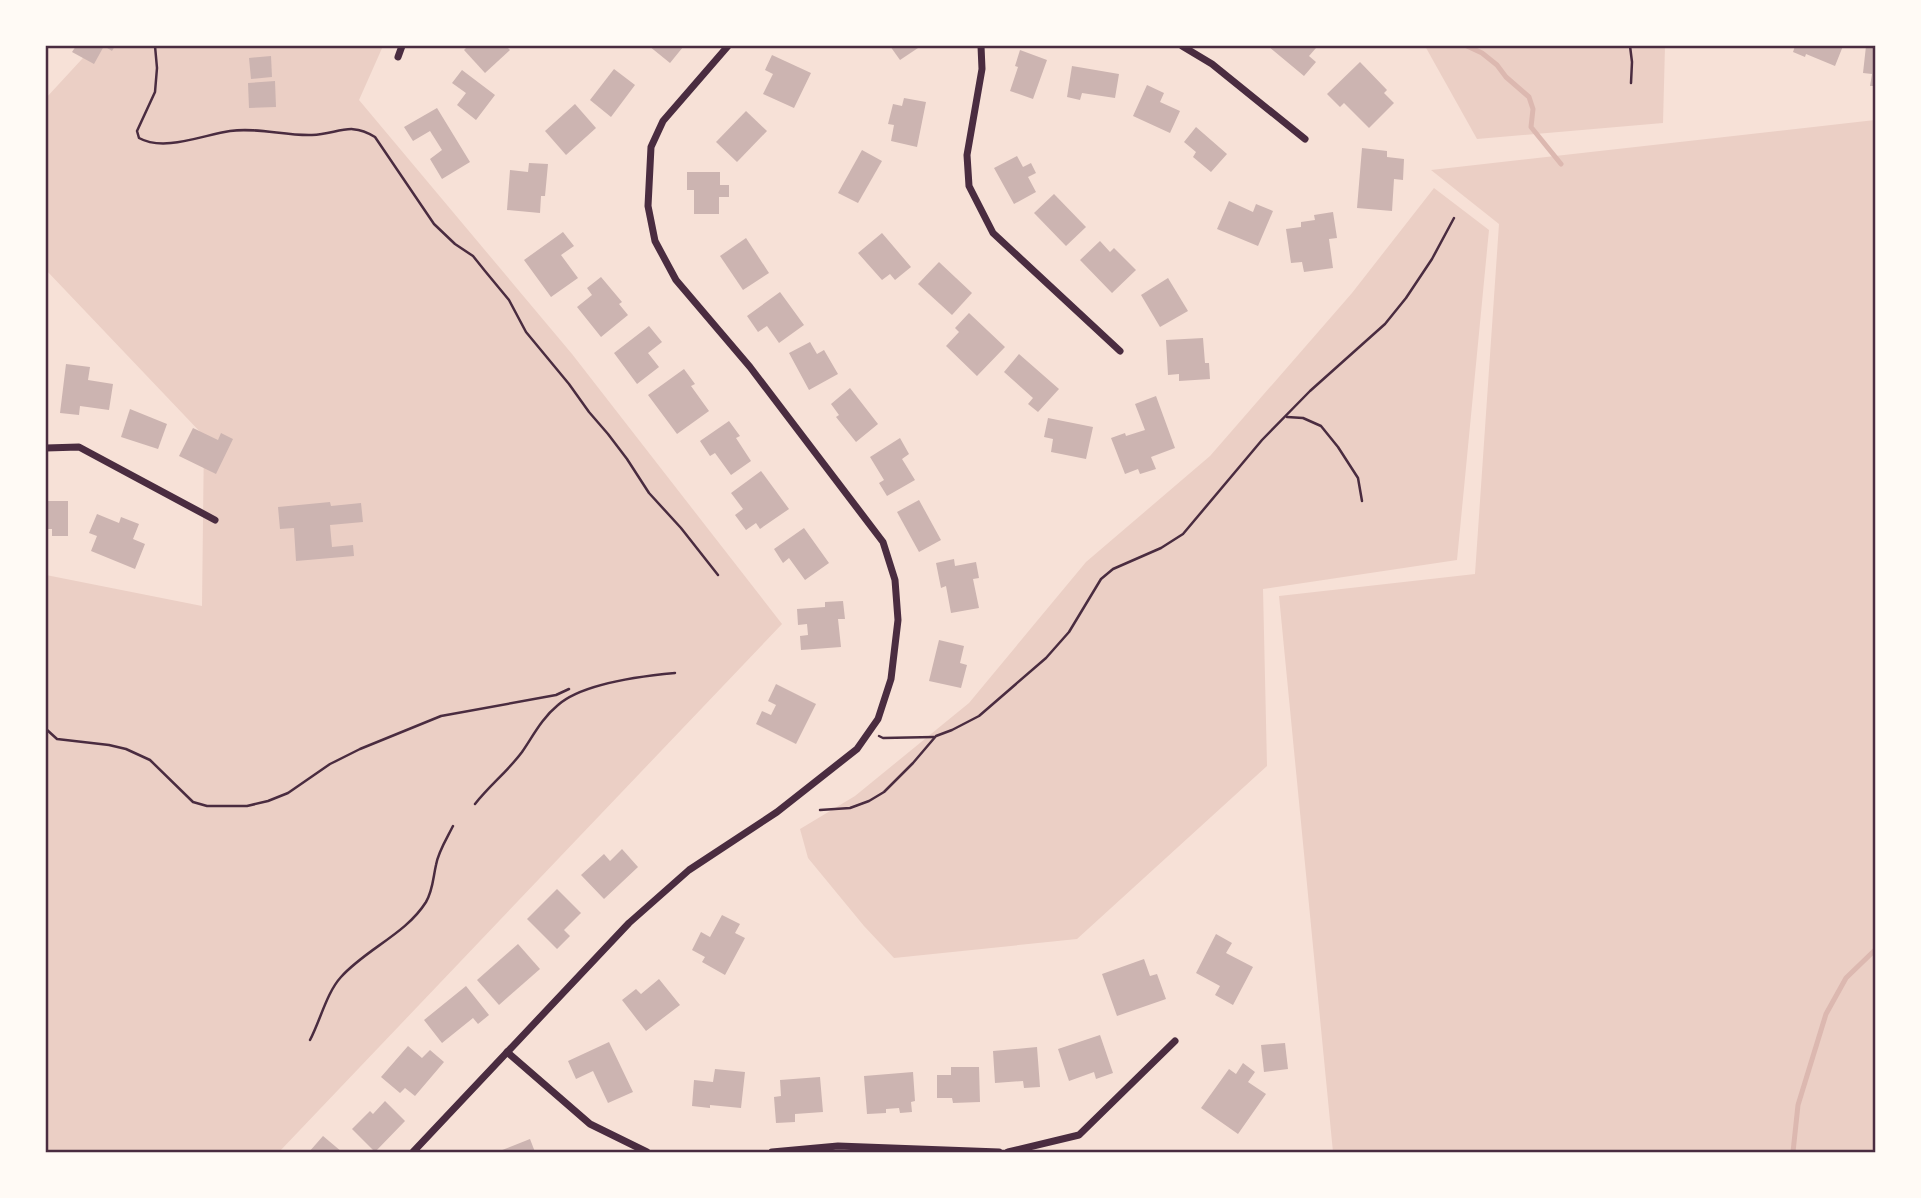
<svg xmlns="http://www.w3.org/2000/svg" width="1921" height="1198" font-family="'Exo 2',sans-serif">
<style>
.green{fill:#ebcfc5}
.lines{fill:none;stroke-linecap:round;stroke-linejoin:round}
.stream{stroke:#dcb8b0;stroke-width:5}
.building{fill:#ccb4b1}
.path{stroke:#4a2c40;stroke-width:2.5}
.minor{stroke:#4a2c40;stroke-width:7}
.neatline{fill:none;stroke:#4a2c40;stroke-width:2.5}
</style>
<rect width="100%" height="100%" fill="#f7e1d7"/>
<g class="green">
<polygon points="94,46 383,46 359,100 572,354 782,624 279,1152 46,1152 46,575 202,606 204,436 46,270 46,98"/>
<polygon points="1425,46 1665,46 1663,123 1477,139"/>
<polygon points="1875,120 1875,1152 1333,1152 1279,596 1475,574 1499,224 1431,170"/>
<polygon points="1434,188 1489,230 1457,560 1263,589 1267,766 1077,939 894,958 864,926 808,858 800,829 855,796 969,703 1086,562 1210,456 1352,293"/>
</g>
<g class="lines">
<g class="stream">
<polyline points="1467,46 1482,53 1497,65 1506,77 1529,97 1533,109 1531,127 1561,164"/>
<polyline points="1793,1152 1798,1105 1826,1014 1846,978 1876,949"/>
</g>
</g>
<g class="building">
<polygon points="76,46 115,46 112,51 104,46 94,64 72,52"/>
<polygon points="468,46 506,46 510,50 485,73 464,50"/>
<polygon points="649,46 682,46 683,47 670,63"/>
<polygon points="890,46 921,46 900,60"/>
<polygon points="1268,46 1314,46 1316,48 1309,56 1316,62 1304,76"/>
<polygon points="1795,46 1843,46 1835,66 1806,54 1805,57 1793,52"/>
<polygon points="1866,46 1876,47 1876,86 1870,86 1872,74 1863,73"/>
<polygon points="1020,50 1047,60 1033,99 1010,91 1018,67 1015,66"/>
<polygon points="772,55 811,73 794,108 763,94 773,74 765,70"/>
<polygon points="271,56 272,77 251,79 249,58"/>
<polygon points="1360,62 1387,90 1384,93 1394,103 1369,128 1344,103 1340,107 1327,94"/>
<polygon points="1072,66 1119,74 1115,98 1082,93 1080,100 1067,97"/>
<polygon points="614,69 635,85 611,117 590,100"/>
<polygon points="462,70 495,95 476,120 457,105 466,93 452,83"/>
<polygon points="275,81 276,107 249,108 248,83"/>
<polygon points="1147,85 1164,93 1160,102 1180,111 1170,133 1133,116"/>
<polygon points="904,98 926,102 917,147 891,141 894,125 888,124 893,104 902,106"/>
<polygon points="575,104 596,128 566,155 545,131"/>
<polygon points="437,108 470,162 442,179 430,159 442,150 430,131 413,141 404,127"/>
<polygon points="746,111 767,131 737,162 716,142"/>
<polygon points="1196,127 1227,154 1211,172 1193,157 1196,152 1184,142"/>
<polygon points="1362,148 1387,151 1387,157 1404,159 1403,180 1394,179 1392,211 1357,208"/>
<polygon points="862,150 882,161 858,203 838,193"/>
<polygon points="1017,156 1023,167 1031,163 1036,173 1028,177 1036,192 1014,204 994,168"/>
<polygon points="529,163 548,164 545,196 541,196 540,213 507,210 510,170 528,172"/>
<polygon points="687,172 720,172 720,185 729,185 729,197 719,197 719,214 694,214 694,190 687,190"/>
<polygon points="1054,194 1086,227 1066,246 1034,213"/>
<polygon points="1229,201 1253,212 1256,204 1273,211 1258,246 1217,229"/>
<polygon points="1333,212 1337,238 1329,239 1333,268 1304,272 1302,262 1291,263 1286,229 1301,227 1301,222 1315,220 1314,215"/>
<polygon points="563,232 574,246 561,255 578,278 551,297 524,260"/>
<polygon points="882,233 911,267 895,280 890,274 882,280 858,253"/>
<polygon points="746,238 769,273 743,290 720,256"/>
<polygon points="1100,241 1110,252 1114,248 1136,270 1112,293 1080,260"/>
<polygon points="939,262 972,293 952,315 918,284"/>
<polygon points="601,277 622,302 619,304 628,315 601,337 577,307 592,295 587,288"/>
<polygon points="1168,278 1188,311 1160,327 1141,295"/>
<polygon points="780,292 804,325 779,343 767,326 758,332 747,316"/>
<polygon points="969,313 1005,347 977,376 946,346 959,332 955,328"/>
<polygon points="649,326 662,342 648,353 659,367 637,384 614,353"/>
<polygon points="1203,338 1205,363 1209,363 1210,379 1179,381 1179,374 1168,375 1166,340"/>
<polygon points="810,342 817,354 824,350 838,374 809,390 789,353"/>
<polygon points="1019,354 1059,389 1038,412 1028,404 1033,398 1004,372"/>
<polygon points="66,364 90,367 88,380 113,384 109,410 80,406 79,415 60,413"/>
<polygon points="684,369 695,384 691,386 709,411 677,434 648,395"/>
<polygon points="850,388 878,424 856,442 836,417 839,415 831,404"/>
<polygon points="1156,396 1175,448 1151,457 1156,469 1140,474 1138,469 1125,474 1111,438 1125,433 1126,436 1145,430 1135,404"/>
<polygon points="130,409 167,424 158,449 121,437"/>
<polygon points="1048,418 1093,427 1086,459 1051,452 1053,439 1044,437"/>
<polygon points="729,421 740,436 736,438 751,461 731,475 715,453 710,456 700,441"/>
<polygon points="193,428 218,440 221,433 233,439 216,474 179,456"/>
<polygon points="900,438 909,454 902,459 915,480 887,496 879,483 884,480 870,457"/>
<polygon points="761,471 789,509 760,529 756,523 746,530 735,515 743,509 731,493"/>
<polygon points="919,500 941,540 919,552 897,512"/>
<polygon points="46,501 68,501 68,536 52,536 52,529 46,529"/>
<polygon points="330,502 331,506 361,503 363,522 330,525 332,547 353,545 354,556 296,561 294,528 280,529 278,507"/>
<polygon points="97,514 119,523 121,517 139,524 133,539 145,544 135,569 91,551 97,536 89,533"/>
<polygon points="804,528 829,563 805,580 789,558 783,563 774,549"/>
<polygon points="954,559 955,566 976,562 979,578 973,579 979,608 951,613 946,586 941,588 936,563"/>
<polygon points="843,601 845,619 838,619 841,647 801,650 800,636 808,635 807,624 798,625 797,609 825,607 825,602"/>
<polygon points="939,640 964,646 960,663 967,665 961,688 929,681"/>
<polygon points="776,684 816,704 796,744 756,724 762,711 771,715 776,705 768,701"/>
<polygon points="622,849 638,867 604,899 581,875 604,854 610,861"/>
<polygon points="557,889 581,913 564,930 570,936 557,949 527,919"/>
<polygon points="722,915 740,924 735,933 745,938 725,975 702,962 705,957 692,950 701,932 710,937"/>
<polygon points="1216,934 1232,943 1226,953 1253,967 1233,1005 1215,995 1220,986 1196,973"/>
<polygon points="518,944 540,969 499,1005 477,980"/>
<polygon points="1144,959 1150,976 1157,974 1166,999 1117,1016 1102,974"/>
<polygon points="659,979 680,1005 646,1031 622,1000 636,989 641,994"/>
<polygon points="466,986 489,1015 478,1024 473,1018 442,1043 424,1020"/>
<polygon points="1100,1035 1113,1073 1096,1079 1094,1072 1069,1081 1058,1049"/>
<polygon points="609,1042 633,1092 608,1103 593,1071 576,1079 568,1061"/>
<polygon points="1285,1043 1288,1069 1264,1072 1261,1045"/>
<polygon points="408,1046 422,1058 430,1050 444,1062 415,1096 405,1088 400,1093 381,1077"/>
<polygon points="1037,1047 1040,1087 1024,1088 1023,1081 995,1083 993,1051"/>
<polygon points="1243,1063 1255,1072 1248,1082 1266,1094 1238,1134 1201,1108 1229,1069 1236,1074"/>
<polygon points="951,1067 979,1067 980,1102 953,1103 952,1098 937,1098 937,1075 951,1075"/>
<polygon points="715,1069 745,1072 741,1108 710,1105 710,1108 692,1106 694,1080 713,1082"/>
<polygon points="913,1072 915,1101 911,1102 912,1112 900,1113 899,1108 886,1109 886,1113 867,1114 864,1076"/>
<polygon points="820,1077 823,1112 795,1114 795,1122 776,1123 774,1097 781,1096 780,1080"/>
<polygon points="385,1101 405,1121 375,1152 352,1129 370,1111 373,1114"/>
<polygon points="323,1136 342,1152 309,1152"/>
<polygon points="530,1139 535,1152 497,1152"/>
</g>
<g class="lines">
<g class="path">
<path d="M155,46L157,68L155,92L137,131L139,138C164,152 203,135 230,131C257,127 285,136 312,135C338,134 350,121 375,137L434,224L455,244L473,256L485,271L509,300L526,332L569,384L589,412L608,434L627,459L649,493L681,528L718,575"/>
<polyline points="1630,46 1632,62 1631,83"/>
<polyline points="1287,417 1303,418 1321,426 1338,447 1358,478 1362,501"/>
<polyline points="46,729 57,739 109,745 126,749 150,760 193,802 207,806 247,806 268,801 288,793 330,764 360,749 441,716 556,695 569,689"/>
<polyline points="879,736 883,738 934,737"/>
<path d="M475,804C490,785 508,771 522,752C533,736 542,718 558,705C583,683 642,676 675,673"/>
<polyline points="820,810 850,808 869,801 884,792 913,763 936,736 952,730 979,716 1046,658 1069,632 1101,579 1113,569 1161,548 1183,534 1262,440 1310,391 1385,324 1406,298 1432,259 1454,218"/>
<path d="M310,1040C320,1021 327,992 341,977C366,949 406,934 426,902C433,890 433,878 436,865C438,852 447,838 453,826"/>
</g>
<g class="minor">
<polyline points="981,46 982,69 967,155 969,186 993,233 1120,351"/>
<polyline points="1182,46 1212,64 1305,139"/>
<polyline points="398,57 402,46"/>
<polyline points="46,448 79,447 215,520"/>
<polyline points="507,1052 590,1124 647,1152"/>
<polyline points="413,1152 629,923 689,870 777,812 857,749 878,719 891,679 898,620 895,580 883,542 750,367 676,280 655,241 648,206 651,147 663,121 728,46"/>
<polyline points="772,1152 838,1146 999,1152"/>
<polyline points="1008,1152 1079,1135 1175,1041"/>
</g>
</g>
<rect width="1921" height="1198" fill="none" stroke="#fffaf5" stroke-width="94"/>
<rect x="47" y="47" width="1827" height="1104" class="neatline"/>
</svg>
